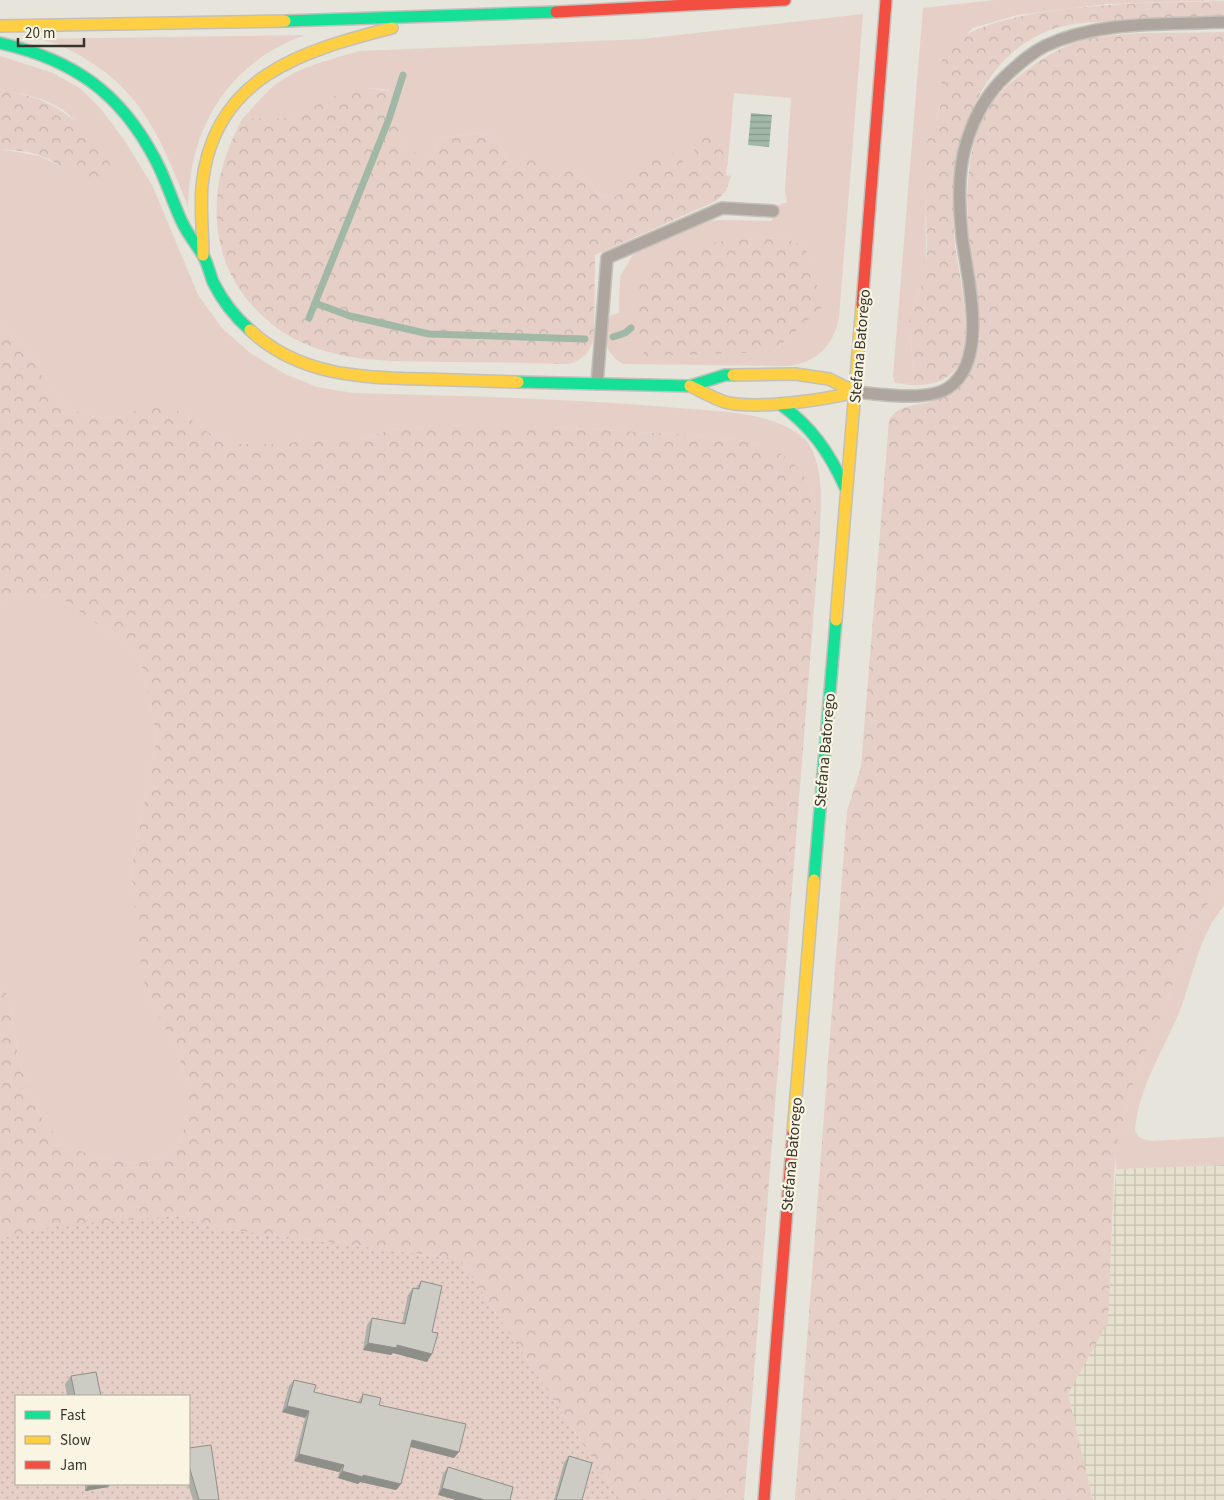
<svg xmlns="http://www.w3.org/2000/svg" width="1224" height="1500" font-family="'Source Sans 3',sans-serif">
<style>
.industrial{fill:url(#industrial-grid)}
.grass{fill:#e5cfc7;fill-rule:evenodd}
.forest{fill:url(#forest-crowns)}
.garden{fill:url(#garden-dots);fill-rule:evenodd}
.water{fill:url(#water-rules)}
.lines{fill:none;stroke-linecap:round;stroke-linejoin:round}
.stream{stroke:#a1b8a6;stroke-width:7}
.lane-casing{stroke:#c3c0b9;stroke-width:14}
.fast-casing{stroke:#c3c0b9;stroke-width:14}
.slow-casing{stroke:#c3c0b9;stroke-width:14}
.jam-casing{stroke:#c3c0b9;stroke-width:14}
.lane{stroke:#aea69e;stroke-width:11}
.fast{stroke:#16e098;stroke-width:11}
.slow{stroke:#ffcf43;stroke-width:11}
.jam{stroke:#f24e42;stroke-width:11}
.wall{fill:#afafa9}
.shaded-wall{fill:#8f8f89}
.building{fill:#ccccc4;stroke:#8f8f89}
.labels{text-anchor:middle;stroke-width:4.5;stroke-linejoin:round;paint-order:stroke}
.street-label{font-size:16px;fill:#36342d;stroke:#faf5e2}
</style>
<defs>
<pattern id="industrial-grid" width="8" height="8" patternUnits="userSpaceOnUse" patternTransform="scale(1.25)"><rect width="8" height="8" fill="#e6e0ce"/><path d="M0 4h8M4 0v8" fill="none" stroke="#c6c1b1"/></pattern>
<pattern id="forest-crowns" width="20" height="18" patternUnits="userSpaceOnUse" patternTransform="scale(1.25)"><rect width="20" height="18" fill="#e5cfc7"/><path d="M2 6a3 3 0 1 1 6 0M12 15a3 3 0 1 1 6 0" fill="none" stroke="#c5b2ab"/></pattern>
<pattern id="garden-dots" width="8" height="8" patternUnits="userSpaceOnUse" patternTransform="scale(1.25)"><rect width="8" height="8" fill="#e5cfc7"/><path d="M2 2h.1M6 6h.1" fill="none" stroke="#c5b2ab" stroke-width="1.8" stroke-linecap="round"/></pattern>
<pattern id="water-rules" width="6" height="5" patternUnits="userSpaceOnUse" patternTransform="scale(1.25)"><rect width="6" height="5" fill="#a1b8a6"/><path d="M0 2.5h6" fill="none" stroke="#849688"/></pattern>
</defs>
<rect width="100%" height="100%" fill="#e7e4db"/>
<polygon class="industrial" points="1224,1165 1224,1500 1093,1500 1068,1394 1107,1322 1116,1169"/>
<g class="grass">
<polygon points="995,0 1224,0 1106,4 1017,15 973,28 942,59 942,100 934,125 925,177 926,265 923,281 909,318 914,377 911,384 895,383 893,376 923,8"/>
<path d="M863,14L839,318C833,346 817,362 789,366L623,364C604,354 601,333 611,315L619,313L620,277L632,256L643,248L703,222L720,220L772,221L774,207L787,202L785,191L791,98L734,93L729,150L716,149L692,137L700,172L695,173L687,171L622,191L615,197L599,196L588,177L525,158L509,171L504,151L497,137L477,133L441,138L431,160L415,154L405,148L399,138V117L391,91C346,81 331,105 293,117C278,122 258,119 242,119C251,110 259,100 268,91C293,68 328,60 360,51L643,39ZM773,234L805,246L822,306L773,352L636,329V277L734,239L759,240Z"/>
<path d="M305,35C228,63 190,126 188,206C164,147 145,94 87,60C72,50 56,42 38,39Z"/>
<path d="M0,56L53,73L81,89L101,109L125,141L153,187L198,295L222,328L250,353L285,374L317,387L353,393C458,396 563,398 667,407C704,411 746,410 780,424C789,427 802,435 808,443C825,469 820,503 820,532L811,488L801,471L769,447L744,441L710,436L552,427H426L389,430L362,439H305L288,444H237L211,434L181,412L126,415L116,418L94,417L69,409L45,382L35,359L20,340L0,325V149L39,156L81,176V129C77,125 73,118 68,114C51,99 22,93 0,90Z"/>
<polygon points="57,595 119,640 141,663 157,737 131,872 143,975 149,997 179,1056 188,1089 188,1115 178,1148 153,1160 132,1163 98,1158 63,1144 42,1118 28,1089 18,1056 10,999 0,984 0,606 11,596"/>
<path d="M1224,879V906C1200,933 1194,972 1182,1005C1166,1047 1138,1086 1135,1131L1140,1138L1151,1141L1224,1137V1165L1116,1169L1115,1154L1130,1091L1169,996L1188,935Z"/>
</g>
<g class="forest">
<path d="M1224,1V16C1191,18 1158,19 1125,21C1101,22 1073,21 1050,30C970,61 949,158 954,235C956,270 980,345 953,372C939,386 922,385 903,385L911,384L914,377L909,318L923,281L926,265C929,229 923,192 925,156C926,137 938,120 941,102C944,88 938,73 942,60C962,0 1167,3 1224,1Z"/>
<path d="M1224,32V879L1188,935L1169,996L1130,1091L1115,1154L1108,1322L1068,1394L1093,1500H795L847,811L861,767L889,421C896,405 915,406 930,402C965,393 980,363 980,329C971,262 949,149 999,94C1008,84 1020,75 1031,67C1047,55 1065,45 1084,40C1129,30 1178,34 1224,32Z"/>
<path d="M364,88L391,91L399,117V138L405,148L431,160L441,138L477,133L497,137L504,151L509,171L525,158L539,161L588,177L599,196L615,197L622,191L623,176C640,163 656,157 678,152L687,171L700,172L691,137L711,136L716,149L729,150L726,175L731,176L726,191L716,201L595,255L594,338C590,352 584,359 569,364C529,363 489,362 448,362C384,361 316,364 266,319C247,302 234,284 225,261C208,210 218,165 242,119L291,118L338,94Z"/>
<path d="M0,90C55,97 86,123 114,170C85,191 68,166 39,155C27,151 13,150 0,149Z"/>
<polygon points="773,234 805,246 823,306 773,352 645,356 636,329 636,276 663,253 734,239 759,240"/>
<polygon points="0,325 20,340 35,359 45,382 69,409 94,417 116,418 147,406 164,406 181,412 211,434 237,444 288,444 305,439 362,439 389,430 426,427 552,427 710,436 744,441 769,447 787,458 801,471 811,488 820,532 744,1500 620,1500 460,1259 217,1228 180,1216 0,1239 0,984 10,999 18,1056 28,1089 42,1118 63,1144 98,1158 132,1163 153,1160 178,1148 188,1115 188,1089 179,1056 149,997 142,975 131,872 157,737 141,663 119,640 57,595 11,596 0,606"/>
</g>
<path class="garden" d="M180,1216L217,1228L460,1259L620,1500H0V1239L59,1225ZM16,1396H189V1484H16Z"/>
<polygon class="water" points="751,113 772,115 769,147 748,145"/>
<g class="lines">
<g class="stream">
<polyline points="315,303 350,316 429,334 585,339"/>
<polyline points="309,318 389,119 403,75"/>
<polyline points="613,337 625,333 631,328"/>
</g>
<defs>
<g id="lane">
<polyline points="597,384 607,258 722,208 773,211"/>
<path d="M855,392C879,394 927,402 948,388C990,360 967,278 962,237C960,219 959,199 960,180C962,141 979,99 1009,73C1020,63 1031,53 1045,46C1100,20 1165,25 1224,22"/>
</g>
<g id="fast">
<polyline points="285,21 556,12"/>
<path d="M0,43C72,59 120,92 155,159C166,179 172,201 182,222C188,235 197,245 204,257C208,265 210,274 213,282C222,300 235,317 250,330"/>
<polyline points="518,382 690,386 725,375 733,375"/>
<path d="M780,404C811,426 829,452 845,487"/>
<polyline points="814,880 836,620"/>
</g>
<g id="slow">
<polyline points="0,26 285,21"/>
<path d="M203,255C203,232 200,209 202,186C213,77 301,51 392,28"/>
<path d="M250,330C298,375 360,378 422,379C454,380 486,381 518,382"/>
<polyline points="733,375 795,374 829,379 855,392"/>
<path d="M690,386C701,391 713,398 725,402C756,410 824,400 855,392"/>
<polyline points="836,620 862,305"/>
<polyline points="793,1133 814,880"/>
</g>
<g id="jam">
<polyline points="556,12 785,0"/>
<polyline points="862,305 886,0"/>
<polyline points="764,1500 793,1133"/>
</g>
</defs>
<use href="#lane" class="lane-casing"/>
<use href="#fast" class="fast-casing"/>
<use href="#slow" class="slow-casing"/>
<use href="#jam" class="jam-casing"/>
<use href="#lane" class="lane"/>
<use href="#fast" class="fast"/>
<use href="#slow" class="slow"/>
<use href="#jam" class="jam"/>
</g>
<g class="wall">
<polygon points="421,1281 432,1332 427,1362 393,1353 391,1355 363,1350 367,1325 372,1318 402,1323 408,1295 413,1288 416,1288"/>
<polygon points="71,1376 101,1396 67,1396 65,1384"/>
<polygon points="294,1380 314,1392 358,1402 363,1394 454,1458 410,1447 401,1484 396,1490 360,1482 358,1484 338,1478 339,1472 294,1461 305,1418 282,1412 289,1386"/>
<polygon points="189,1448 219,1500 193,1500 188,1484 189,1484"/>
<polygon points="569,1456 582,1500 554,1500 564,1463"/>
<polygon points="448,1467 513,1487 438,1495 443,1474"/>
<polygon points="85,1484 110,1484 108,1487 85,1491"/>
</g>
<g class="shaded-wall">
<polygon points="368,1343 397,1345 432,1354 427,1362 393,1353 391,1355 363,1350"/>
<polygon points="287,1406 309,1411 305,1418 282,1412"/>
<polygon points="412,1440 459,1452 454,1458 407,1446"/>
<polygon points="299,1454 344,1465 339,1472 294,1461"/>
<polygon points="342,1471 363,1475 401,1484 396,1490 360,1482 358,1484 338,1478"/>
<polygon points="107,1484 110,1484 108,1487 85,1491 88,1486"/>
<polygon points="442,1488 485,1500 456,1500 438,1495"/>
</g>
<g class="building">
<polygon points="421,1281 442,1286 432,1332 438,1333 432,1354 397,1345 397,1348 368,1343 372,1318 405,1324 413,1288 419,1289"/>
<polygon points="96,1372 101,1396 75,1396 71,1376"/>
<polygon points="294,1380 316,1385 314,1392 361,1403 363,1394 381,1398 379,1405 466,1424 459,1452 412,1440 401,1484 363,1475 363,1477 342,1471 344,1465 299,1454 309,1411 287,1406"/>
<polygon points="211,1445 219,1500 199,1500 189,1466 189,1448"/>
<polygon points="569,1456 592,1463 582,1500 556,1500"/>
<polygon points="448,1467 513,1487 510,1500 485,1500 442,1488"/>
<polygon points="88,1484 107,1484 88,1486"/>
</g>
<g class="labels">
<g class="street-label">
<text transform="translate(859 346) rotate(-85)" y="6">Stefana Batorego</text>
<text transform="translate(824 750) rotate(-85)" y="6">Stefana Batorego</text>
<text transform="translate(791 1154) rotate(-85)" y="6">Stefana Batorego</text>
</g>
</g>
<rect x="15" y="1395" width="175" height="90" fill="#faf5e2" stroke="#aca89a"/>
<rect x="25" y="1411" width="25" height="8" fill="#16e098" stroke="#aca89a"/>
<text x="60" y="1420" font-size="15" fill="#36342d">Fast</text>
<rect x="25" y="1436" width="25" height="8" fill="#ffcf43" stroke="#aca89a"/>
<text x="60" y="1445" font-size="15" fill="#36342d">Slow</text>
<rect x="25" y="1461" width="25" height="8" fill="#f24e42" stroke="#aca89a"/>
<text x="60" y="1470" font-size="15" fill="#36342d">Jam</text>
<path d="M18 38v8h66v-8" fill="none" stroke="#36342d" stroke-width="2.5"/>
<text x="25" y="38" font-size="15" fill="#36342d" stroke="#faf5e2" stroke-width="4" paint-order="stroke">20 m</text>
</svg>
